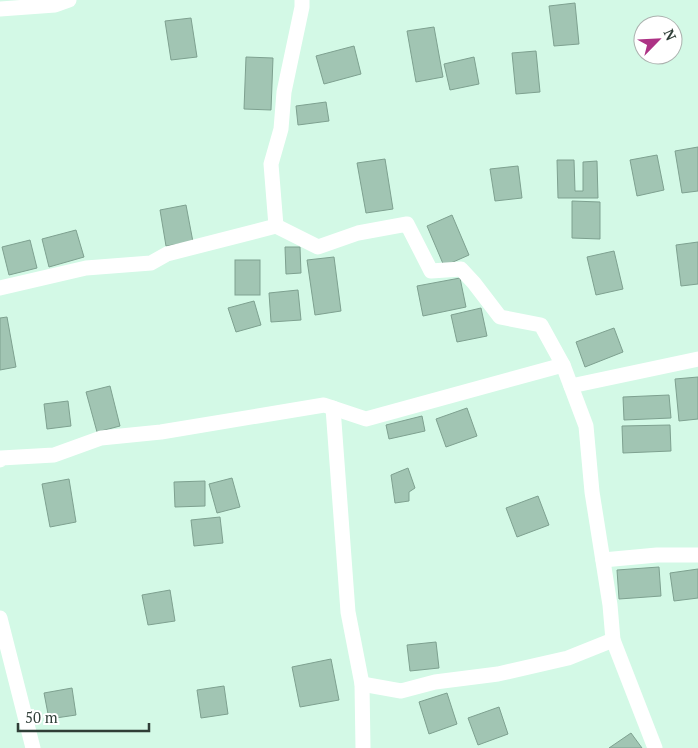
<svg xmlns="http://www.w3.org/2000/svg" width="698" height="748" font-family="'PT Serif',serif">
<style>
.building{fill:#a1c5b3;stroke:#7ea190}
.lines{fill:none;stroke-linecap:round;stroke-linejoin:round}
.street{stroke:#fff;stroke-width:15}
</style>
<rect width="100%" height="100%" fill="#d3f9e6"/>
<g class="building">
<polygon points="575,3 579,44 554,46 549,6"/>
<polygon points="191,18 197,57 171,60 165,21"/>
<polygon points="434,27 443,77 416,82 407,31"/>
<polygon points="354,46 361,74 324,84 316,56"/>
<polygon points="536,51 540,92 516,94 512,53"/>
<polygon points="246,57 273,58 271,110 244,109"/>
<polygon points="474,57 479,84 450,90 444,64"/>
<polygon points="326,102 329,121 298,125 296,106"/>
<polygon points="698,147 698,191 682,193 675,151"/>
<polygon points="657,155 664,190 637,196 630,160"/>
<polygon points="385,159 393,209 366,213 357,163"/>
<polygon points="557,160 574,160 575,191 583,191 583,162 597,161 598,198 558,198"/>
<polygon points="518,166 522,198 495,201 490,169"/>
<polygon points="572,201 600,202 600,239 572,238"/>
<polygon points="186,205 193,242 166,246 160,210"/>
<polygon points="452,215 469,255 444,266 427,226"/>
<polygon points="76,230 84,257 49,267 42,239"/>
<polygon points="30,240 37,268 9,275 2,247"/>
<polygon points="698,242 698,284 681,286 676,245"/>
<polygon points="285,247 300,247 301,273 286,274"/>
<polygon points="614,251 623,289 596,295 587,257"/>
<polygon points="334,257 341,311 315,315 307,260"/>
<rect x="235" y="260" width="25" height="35"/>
<polygon points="460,278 466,307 423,316 417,286"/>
<polygon points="298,290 301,320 271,322 269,293"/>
<polygon points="254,301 261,325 236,332 228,308"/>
<polygon points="481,308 487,336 457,342 451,315"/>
<polygon points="7,317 16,367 0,370 0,318"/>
<polygon points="614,328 623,352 585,367 576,342"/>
<polygon points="698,377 698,419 679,421 675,379"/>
<polygon points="110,386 120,426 97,432 86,392"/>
<polygon points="669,395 671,418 624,420 623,397"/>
<polygon points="68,401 71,426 47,429 44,404"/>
<polygon points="467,408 477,436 446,447 436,419"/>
<polygon points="422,416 425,431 389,439 386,425"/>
<polygon points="670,425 671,451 623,453 622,426"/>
<polygon points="408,468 415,488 409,492 409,501 395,503 391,475"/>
<polygon points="232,478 240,507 217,513 209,484"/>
<polygon points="69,479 76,522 50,527 42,484"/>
<polygon points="205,481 205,506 175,507 174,482"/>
<polygon points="538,496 549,525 517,537 506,508"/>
<polygon points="220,517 223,543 194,546 191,520"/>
<polygon points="659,567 661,596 619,599 617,570"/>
<polygon points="698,569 698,598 674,601 670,573"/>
<polygon points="170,590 175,621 148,625 142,595"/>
<polygon points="436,642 439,668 410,671 407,645"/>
<polygon points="331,659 339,700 300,707 292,667"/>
<polygon points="224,686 228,714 201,718 197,690"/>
<polygon points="72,688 76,715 49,719 44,693"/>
<polygon points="447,693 457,724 429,734 419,702"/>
<polygon points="499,707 508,734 478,745 468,718"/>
<polygon points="631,733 642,748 609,748"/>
</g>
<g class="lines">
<g class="street">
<polyline points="0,9 55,5 69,0"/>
<polyline points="0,288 86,268 151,263 167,254 276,226 271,164 281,129 284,92 302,7 302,0"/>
<polyline points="563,365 586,426 592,492 610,605 613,640 655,748"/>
<polyline points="571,386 698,359"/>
<polyline points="333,408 348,612 362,684 363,748"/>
<polyline points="0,460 1,458 54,455 101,438 161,432 324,405 366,419 563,365 541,325 500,317 474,283 461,269 431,271 407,224 358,233 318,247 276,226"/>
<polyline points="603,560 657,555 698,555"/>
<polyline points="0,618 33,748"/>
<polyline points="362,684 401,691 435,682 498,674 568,658 613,640"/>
</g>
</g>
<g transform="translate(658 40) rotate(66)"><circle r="24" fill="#ffffff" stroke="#acb2af"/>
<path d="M0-4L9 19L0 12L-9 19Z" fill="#ad3285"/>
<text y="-8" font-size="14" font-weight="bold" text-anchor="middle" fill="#2f3e37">N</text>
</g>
<path d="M18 723v8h131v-8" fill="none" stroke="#2f3e37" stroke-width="2.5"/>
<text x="25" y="723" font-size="15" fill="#2f3e37" stroke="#ffffff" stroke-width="4" paint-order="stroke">50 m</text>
</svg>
